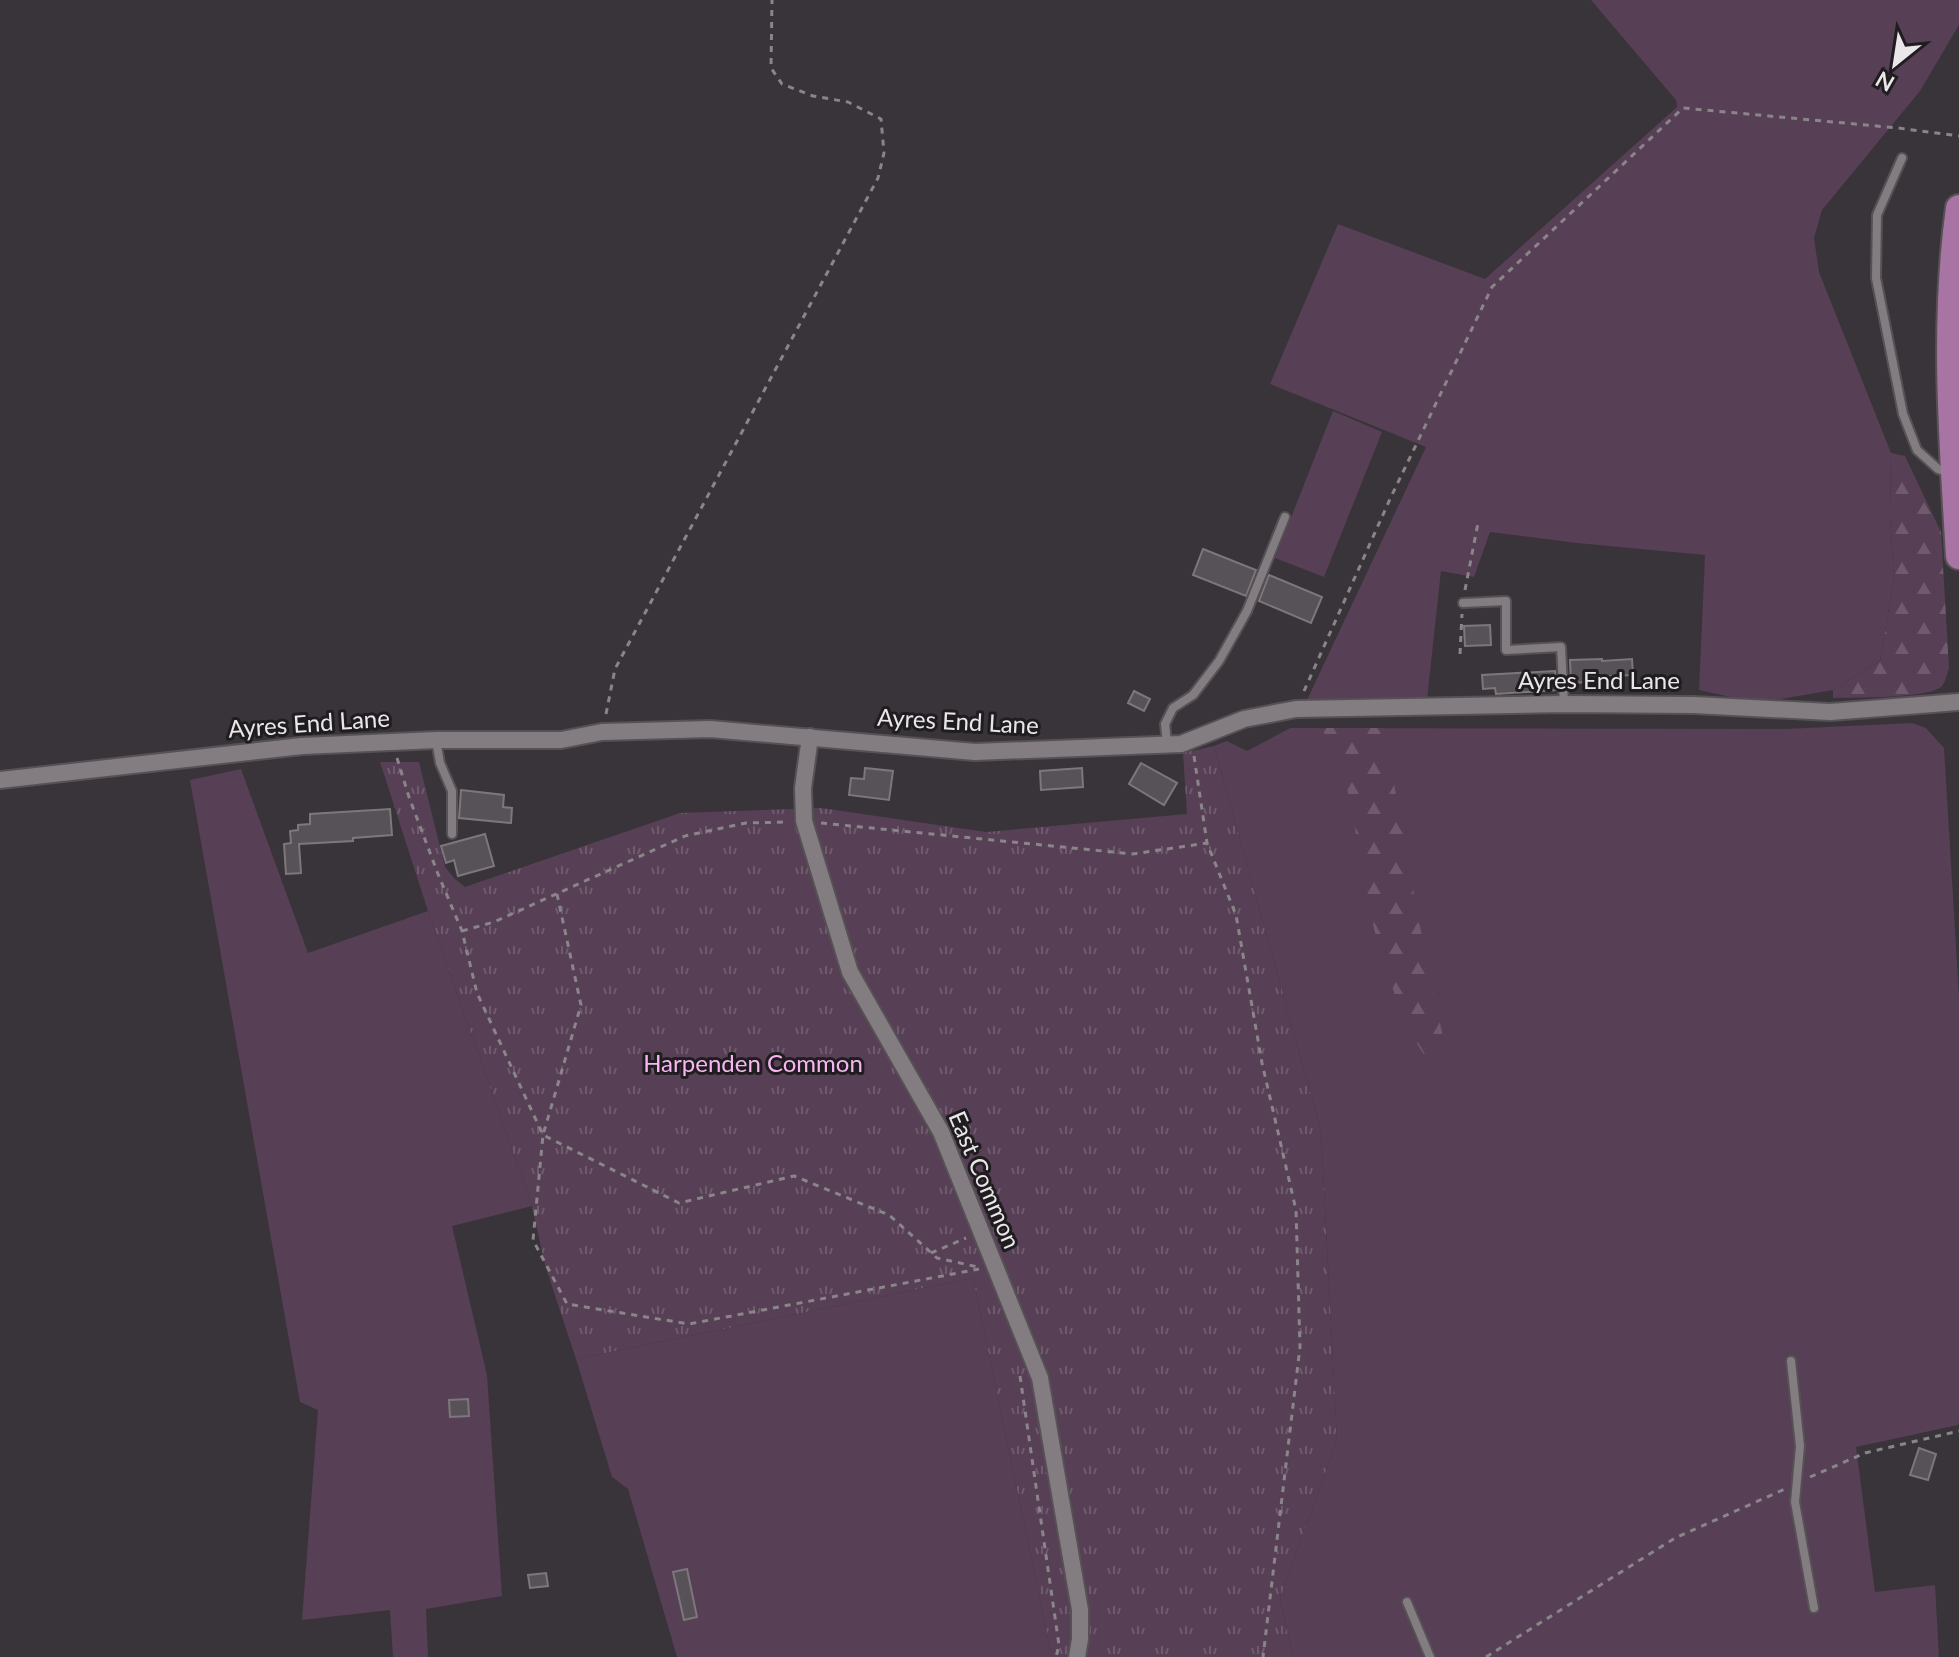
<svg xmlns="http://www.w3.org/2000/svg" width="1959" height="1657" font-family="Lato,sans-serif">
<style>
.green{fill:#573f55}
.forest{fill:url(#forest-firs)}
.park{fill:url(#park-tufts)}
.building{fill:#575257;stroke:#7d777d;stroke-width:2}
.lines{fill:none;stroke-linecap:round;stroke-linejoin:round}
.lane-casing{stroke:#555154;stroke-width:12}
.street-casing{stroke:#555154;stroke-width:20}
.primary-casing{stroke:#555154;stroke-width:30}
.path{stroke:#8a8589;stroke-width:3;stroke-dasharray:6 6;stroke-linecap:butt}
.lane{stroke:#837d82;stroke-width:8}
.street{stroke:#837d82;stroke-width:16}
.primary{stroke:#a874a4;stroke-width:26}
.labels{text-anchor:middle;stroke-width:6;stroke-linejoin:round;paint-order:stroke}
.street-label{font-size:24px;fill:#eae6e9;stroke:#1f1d1f}
.park-label{font-size:24px;fill:#f7b6f1;stroke:#1f1d1f}
</style>
<defs>
<pattern id="forest-firs" width="22" height="20" patternUnits="userSpaceOnUse" patternTransform="scale(2)"><rect width="22" height="20" fill="#573f55"/><path d="M5 1l3.5 6h-7zM16 11l3.5 6h-7z" fill="#6f5b6d"/></pattern>
<pattern id="park-tufts" width="24" height="20" patternUnits="userSpaceOnUse" patternTransform="scale(2)"><rect width="24" height="20" fill="#573f55"/><path d="M3 7l-1-3M5 7V3M7 7l1-3M15 17l-1-3M17 17v-4M19 17l1-3" fill="none" stroke="#6f5b6d"/></pattern>
</defs>
<rect width="100%" height="100%" fill="#393439"/>
<g class="green">
<polygon points="1591,0 1959,0 1959,25 1920,91 1822,210 1814,238 1819,272 1891,453 1890,516 1894,578 1880,661 1833,690 1757,703 1699,690 1705,555 1577,543 1490,532 1474,577 1441,571 1427,699 1307,700 1426,447 1270,384 1338,224 1485,279 1677,107 1676,100"/>
<polygon points="1333,411 1382,432 1324,577 1275,558"/>
<polygon points="1912,723 1926,728 1944,748 1959,996 1959,1422 1958,1425 1856,1447 1875,1592 1935,1585 1939,1657 1293,1657 1280,1598 1337,1440 1321,1131 1214,746 1227,741 1247,751 1290,728 1784,729"/>
<polygon points="241,769 308,953 428,911 532,1206 452,1226 487,1375 502,1596 426,1609 428,1657 393,1657 390,1610 302,1620 318,1410 300,1402 190,780"/>
<polygon points="973,1278 1052,1657 677,1657 628,1489 612,1477 576,1359"/>
</g>
<g class="forest">
<path d="M1891,453L1905,456L1941,532L1949,668C1947,673 1946,681 1942,686C1930,699 1854,697 1833,698V690L1880,661L1894,578L1890,516Z"/>
<polygon points="1322,728 1384,728 1419,922 1443,1037 1443,1054 1428,1061 1403,1021 1374,929 1348,792"/>
</g>
<polygon class="park" points="1214,746 1321,1131 1337,1440 1280,1598 1293,1657 1052,1657 973,1278 576,1359 545,1265 532,1206 428,911 380,762 419,762 445,867 454,878 465,887 680,813 821,808 986,832 1187,814 1183,753"/>
<g class="building">
<polygon points="1203,549 1256,570 1246,596 1193,575"/>
<polygon points="1269,575 1322,597 1311,623 1259,601"/>
<polygon points="1490,625 1491,645 1465,646 1464,626"/>
<polygon points="1602,659 1602,661 1632,659 1633,675 1589,677 1589,682 1571,683 1570,660"/>
<polygon points="1555,671 1556,690 1496,694 1495,688 1483,689 1482,675"/>
<polygon points="1134,691 1150,699 1144,711 1128,703"/>
<polygon points="1141,763 1177,783 1164,805 1129,784"/>
<polygon points="865,768 893,771 889,800 849,795 851,778 864,779"/>
<polygon points="1082,768 1083,787 1041,790 1040,771"/>
<polygon points="461,790 504,795 503,807 512,808 511,823 459,818"/>
<polygon points="390,809 392,835 353,838 353,841 299,844 301,873 286,874 284,844 291,843 290,831 298,830 298,825 310,824 310,814"/>
<polygon points="485,834 494,866 458,876 454,860 446,863 441,846"/>
<polygon points="468,1399 469,1416 450,1417 449,1400"/>
<polygon points="1919,1448 1936,1454 1928,1480 1910,1475"/>
<polygon points="687,1569 697,1617 684,1620 673,1572"/>
<polygon points="546,1573 548,1586 530,1588 528,1575"/>
</g>
<g class="lines">
<defs>
<g id="lane">
<polyline points="1902,158 1877,215 1876,278 1903,414 1917,450 1938,469 1949,473"/>
<polyline points="1463,603 1506,601 1506,650 1561,647 1564,704"/>
<polyline points="436,740 440,763 452,791 452,834"/>
<polyline points="1167,744 1165,724 1173,708 1193,695 1219,661 1247,611 1285,517"/>
<polyline points="1791,1361 1800,1446 1795,1502 1814,1608"/>
<polyline points="1407,1602 1430,1657"/>
</g>
<g id="street">
<polyline points="810,737 803,788 804,821 850,972 941,1132 1040,1378 1080,1610 1080,1639 1077,1657"/>
<polyline points="0,780 302,746 436,740 561,740 602,732 710,729 975,752 1181,744 1244,719 1296,709 1564,704 1694,705 1830,712 1959,702"/>
</g>
<path id="primary" d="M1959,208C1943,323 1952,440 1959,556"/>
</defs>
<use href="#lane" class="lane-casing"/>
<use href="#street" class="street-casing"/>
<use href="#primary" class="primary-casing"/>
<g class="path">
<polyline points="1465,590 1478,523"/>
<polyline points="1460,654 1462,614"/>
<polyline points="1304,691 1390,499 1492,287 1683,108 1898,128 1959,136"/>
<polyline points="606,714 615,669 878,178 884,153 881,119 848,102 813,96 782,84 771,68 772,0"/>
<polyline points="1194,756 1207,843 1236,915 1262,1063 1296,1210 1300,1347 1263,1657"/>
<polyline points="397,758 409,797 438,874 462,931 477,993 543,1135 679,1203 794,1176 889,1215 937,1258 978,1267"/>
<polyline points="821,823 1133,854 1207,843"/>
<polyline points="557,894 581,1005 543,1135 533,1240 567,1304 689,1324 979,1269"/>
<polyline points="462,931 494,922 685,836 746,823 786,822"/>
<polyline points="931,1253 966,1238"/>
<polyline points="1020,1376 1059,1645 1056,1657"/>
<polyline points="1810,1477 1865,1453 1959,1431"/>
<polyline points="1486,1657 1675,1538 1785,1489"/>
</g>
<use href="#lane" class="lane"/>
<use href="#street" class="street"/>
<use href="#primary" class="primary"/>
</g>
<g class="labels">
<g class="street-label">
<text x="1599" y="689">Ayres End Lane</text>
<text transform="translate(958 722) rotate(3)" y="8">Ayres End Lane</text>
<text transform="translate(309 724) rotate(-4)" y="8">Ayres End Lane</text>
<text transform="translate(984 1180) rotate(67)" y="8">East Common</text>
</g>
<g class="park-label">
<text x="753" y="1072">Harpenden Common</text>
</g>
</g>
<g transform="translate(1895 64) rotate(210)" stroke="#1f1d1f" stroke-width="6" paint-order="stroke">
<path d="M0-6L14 30L0 20L-14 30Z" fill="#eae6e9"/>
<text y="-12" font-size="22" font-weight="bold" text-anchor="middle" fill="#eae6e9">N</text>
</g>
</svg>
